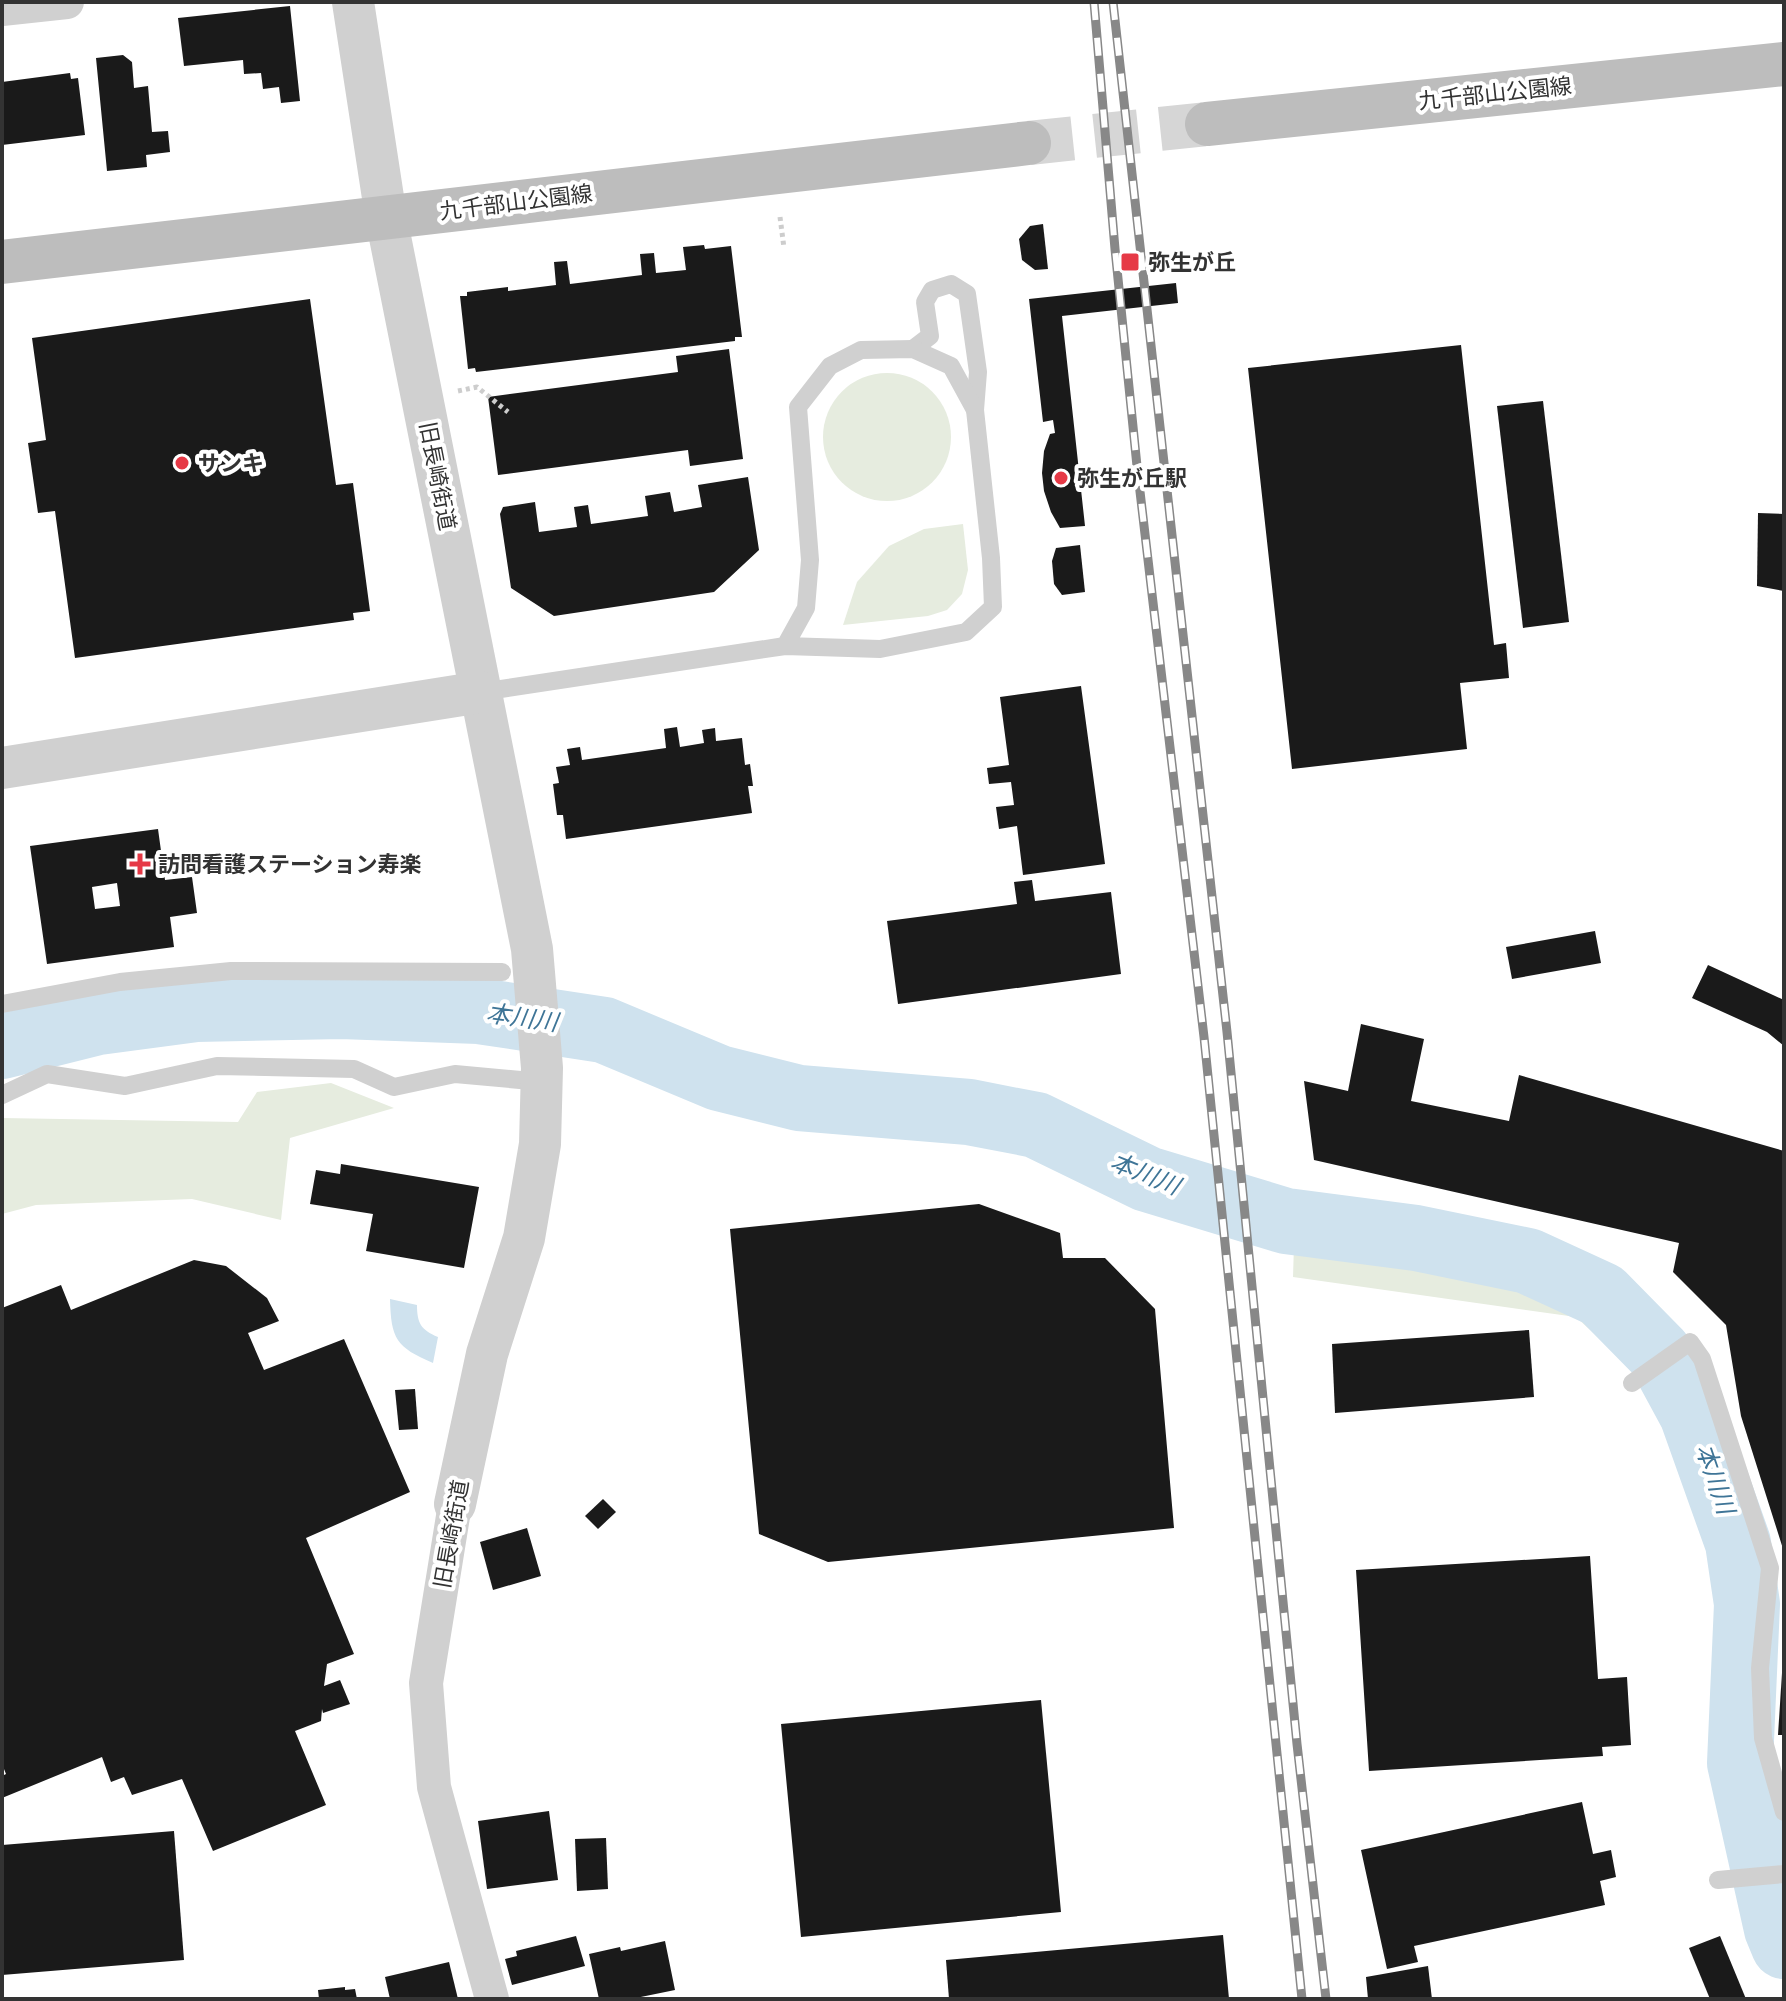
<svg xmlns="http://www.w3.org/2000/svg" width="1786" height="2001" font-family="Poppins,'Noto Sans JP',sans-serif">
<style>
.green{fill:#e6ecdf}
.water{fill:#cfe2ee}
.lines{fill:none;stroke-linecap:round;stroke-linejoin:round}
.river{stroke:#cfe2ee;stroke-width:66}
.building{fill:#1a1a1a;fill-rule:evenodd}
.secondary-tunnel{stroke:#d6d6d6;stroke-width:44;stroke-dasharray:44 22;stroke-linecap:butt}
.path{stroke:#cdcdcd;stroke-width:5;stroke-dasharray:4 4;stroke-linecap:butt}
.service{stroke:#d0d0d0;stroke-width:18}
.minor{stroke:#d0d0d0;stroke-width:34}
.tertiary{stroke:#d0d0d0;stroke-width:42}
.secondary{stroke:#bdbdbd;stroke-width:44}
.rail-casing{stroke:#888;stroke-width:9}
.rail{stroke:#fff;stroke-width:6;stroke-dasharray:18;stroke-linecap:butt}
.poi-dot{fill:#e63946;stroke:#fff;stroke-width:3}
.labels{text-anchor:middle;stroke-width:8;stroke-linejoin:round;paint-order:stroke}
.street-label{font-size:22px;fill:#333;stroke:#fff}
.poi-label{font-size:22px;font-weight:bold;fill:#333;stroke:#fff;text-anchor:start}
.water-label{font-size:24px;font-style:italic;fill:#3f7597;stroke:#fff}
</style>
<rect width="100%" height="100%" fill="#fff"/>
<g class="green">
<circle cx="887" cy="437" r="64"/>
<polygon points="963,524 968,570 962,594 947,610 928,616 843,625 857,582 889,546 924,529"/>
<polygon points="331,1083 394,1108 290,1138 281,1220 192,1199 36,1205 2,1214 2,1118 238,1122 257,1092"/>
<polygon points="1294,1245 1577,1300 1635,1351 1635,1371 1576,1317 1293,1277"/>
</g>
<path class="water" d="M390,1299L417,1305C417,1323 421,1330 438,1337L433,1363C396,1347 391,1339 390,1299Z"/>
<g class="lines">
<polyline class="river" points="2,1046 98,1022 196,1009 341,1006 479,1011 604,1030 719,1078 799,1098 969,1112 1036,1125 1147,1179 1286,1221 1416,1238 1528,1261 1602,1295 1659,1353 1692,1414 1738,1543 1747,1604 1740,1763 1777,1929 1784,1946"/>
</g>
<g class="building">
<polygon points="290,6 300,101 281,103 279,87 263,89 261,73 244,74 243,60 184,66 178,18"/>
<polygon points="123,55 132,62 134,88 148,86 152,132 168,131 170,152 146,155 147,167 107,171 96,58"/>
<polygon points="70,73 71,79 78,78 85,135 2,145 2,82"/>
<polygon points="1043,224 1048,269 1035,270 1022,260 1019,239 1030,226"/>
<polygon points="704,245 705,249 731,246 742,337 735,337 735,341 476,372 475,368 468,369 460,296 467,296 467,292 508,287 508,291 556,285 554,262 567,261 570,284 642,275 640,254 654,253 656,273 686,270 683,247"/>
<polygon points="1176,283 1178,303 1062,316 1085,526 1060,528 1051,512 1044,491 1042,473 1044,451 1050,434 1055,433 1053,420 1043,422 1029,299"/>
<polygon points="310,299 336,485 353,483 370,611 353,613 354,620 75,658 55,511 38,513 28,443 46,440 32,338"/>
<polygon points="1461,345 1494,645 1506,643 1509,678 1460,683 1467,749 1292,769 1248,368"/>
<polygon points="729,349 743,459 690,466 688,450 498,475 488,397 678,372 676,356"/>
<polygon points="1543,401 1569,622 1523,628 1497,406"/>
<polygon points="748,477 759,550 714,592 554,616 511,588 500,514 503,507 535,502 539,532 577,527 574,507 588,505 591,524 648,516 645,496 670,492 674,512 702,507 698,485"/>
<polygon points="1758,513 1784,514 1784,591 1757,586"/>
<polygon points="1080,545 1085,592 1062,595 1054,584 1052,561 1056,548"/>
<polygon points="1081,686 1105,864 1023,875 1017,826 999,829 996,807 1014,805 1011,782 989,784 987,768 1009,765 1000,697"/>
<polygon points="677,727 680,747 704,743 702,730 715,728 716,741 742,738 745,765 750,764 753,786 748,786 752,813 566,839 563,815 557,815 553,784 559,783 556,767 570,765 567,749 580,747 582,760 666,748 664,729"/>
<path d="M158,829L165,880L192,877L197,913L170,917L174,947L47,964L30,846ZM117,883L120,906L95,909L92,887Z"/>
<polygon points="1032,880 1035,901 1111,892 1121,974 898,1004 887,921 1017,904 1014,882"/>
<polygon points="1595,931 1601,963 1512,979 1506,947"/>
<polygon points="1708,965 1784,1000 1784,1046 1767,1032 1692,998"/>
<polygon points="1361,1024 1424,1039 1411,1101 1509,1121 1519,1075 1784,1151 1784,1552 1741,1416 1726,1325 1673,1272 1679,1243 1314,1160 1304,1081 1348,1091"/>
<polygon points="341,1164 479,1187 464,1268 366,1251 373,1214 310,1204 316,1170 340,1174"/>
<polygon points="979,1204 1060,1233 1063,1258 1105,1258 1155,1309 1174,1528 828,1562 759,1534 730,1229"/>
<polygon points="194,1260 226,1266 267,1298 279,1321 248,1333 264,1370 344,1339 410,1492 306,1538 354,1654 327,1664 324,1686 340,1680 350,1704 323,1713 322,1709 321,1721 295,1731 326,1805 213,1851 182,1779 132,1795 124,1777 111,1782 102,1757 2,1798 2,1776 6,1774 2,1764 2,1308 61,1285 71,1310"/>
<polygon points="1529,1330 1534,1397 1335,1413 1332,1344"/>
<polygon points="415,1389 418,1429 399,1430 395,1390"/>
<polygon points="603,1499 616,1512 598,1529 585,1516"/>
<polygon points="527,1528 541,1576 493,1590 480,1542"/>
<polygon points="1590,1556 1598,1679 1627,1677 1631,1745 1602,1747 1603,1756 1369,1771 1356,1570"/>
<polygon points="1782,1673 1784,1673 1784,1735 1778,1735"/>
<polygon points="1041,1700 1061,1912 801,1937 781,1724"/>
<polygon points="1582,1802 1593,1854 1611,1850 1616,1877 1600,1881 1605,1905 1414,1946 1418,1962 1387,1969 1361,1850"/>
<polygon points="549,1811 558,1880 487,1889 478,1821"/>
<polygon points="174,1831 184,1960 2,1975 2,1845"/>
<polygon points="606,1838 608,1889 577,1891 575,1839"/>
<polygon points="1223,1935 1229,1999 949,1999 946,1960"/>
<polygon points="576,1936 585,1966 512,1985 505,1959 517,1956 516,1951"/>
<polygon points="1720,1936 1746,1999 1710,1999 1689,1948"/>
<polygon points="665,1941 675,1990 631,1999 599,1999 589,1954 620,1947 621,1951"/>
<polygon points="449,1962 458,1999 390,1999 385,1977"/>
<polygon points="1428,1966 1432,1999 1368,1999 1366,1977"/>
<polygon points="345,1987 345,1990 355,1989 357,1999 319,1999 318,1990"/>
</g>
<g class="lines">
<polyline class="secondary-tunnel" points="1029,143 1207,124"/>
<g class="path">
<polyline points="780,217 784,248"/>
<polyline points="458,391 477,387 508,412"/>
</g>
<g class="service">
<polyline points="913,349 930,336 925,302 932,290 951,284 967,294 978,372 975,410"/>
<polyline points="481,692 785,646 880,649 966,632 993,607 991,558 975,410 951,366 913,349 861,350 830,366 798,407 810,560 806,608 785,646"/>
<polyline points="2,1004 120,982 231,971 502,972"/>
<polyline points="2,1095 47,1074 125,1086 217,1066 354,1069 394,1087 455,1074 542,1082"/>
<polyline points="1632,1383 1690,1342 1702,1359 1770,1568 1760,1668 1763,1738 1784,1812"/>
<polyline points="1718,1880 1784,1874"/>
</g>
<g class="minor">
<polyline points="2,9 67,2"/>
<polyline points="455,1504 426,1683 434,1787 492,1999"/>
</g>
<g class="tertiary">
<polyline points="353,2 386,217 532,949 542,1068 540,1144 524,1238 487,1354 455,1504"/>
<polyline points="2,768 481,692"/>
</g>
<g class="secondary">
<polyline points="1207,124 1784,64"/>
<polyline points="2,262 1029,143"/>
</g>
<defs>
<g id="rail">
<polyline points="1094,2 1115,249 1137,466 1204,1037 1302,1999"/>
<polyline points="1113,2 1227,1032 1297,1744 1326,1999"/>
</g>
</defs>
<use href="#rail" class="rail-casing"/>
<use href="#rail" class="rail"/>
</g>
<g class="poi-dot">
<rect x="1120" y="252" width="20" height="20" rx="4"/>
<circle cx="182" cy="463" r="8"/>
<circle cx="1061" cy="478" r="8"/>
<path d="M136 852h8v8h8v8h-8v8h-8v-8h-8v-8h8z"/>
</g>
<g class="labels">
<g class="street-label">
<text transform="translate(1495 93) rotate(-6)" y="8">九千部山公園線</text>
<text transform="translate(516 202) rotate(-7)" y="8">九千部山公園線</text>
<text transform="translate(438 476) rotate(79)" y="8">旧長崎街道</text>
<text transform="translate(451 1534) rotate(-80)" y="8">旧長崎街道</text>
</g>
<g class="poi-label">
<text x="1148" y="270">弥生が丘</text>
<text x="198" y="471">サンキ</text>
<text x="1077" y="486">弥生が丘駅</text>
<text x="158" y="872">訪問看護ステーション寿楽</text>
</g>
<g class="water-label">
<text transform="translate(522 1018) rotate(8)" y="8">本川川</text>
<text transform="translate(1145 1174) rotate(22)" y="8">本川川</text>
<text transform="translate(1715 1479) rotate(71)" y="8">本川川</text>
</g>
</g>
<rect width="1786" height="2001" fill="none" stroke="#333333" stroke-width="8"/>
</svg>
